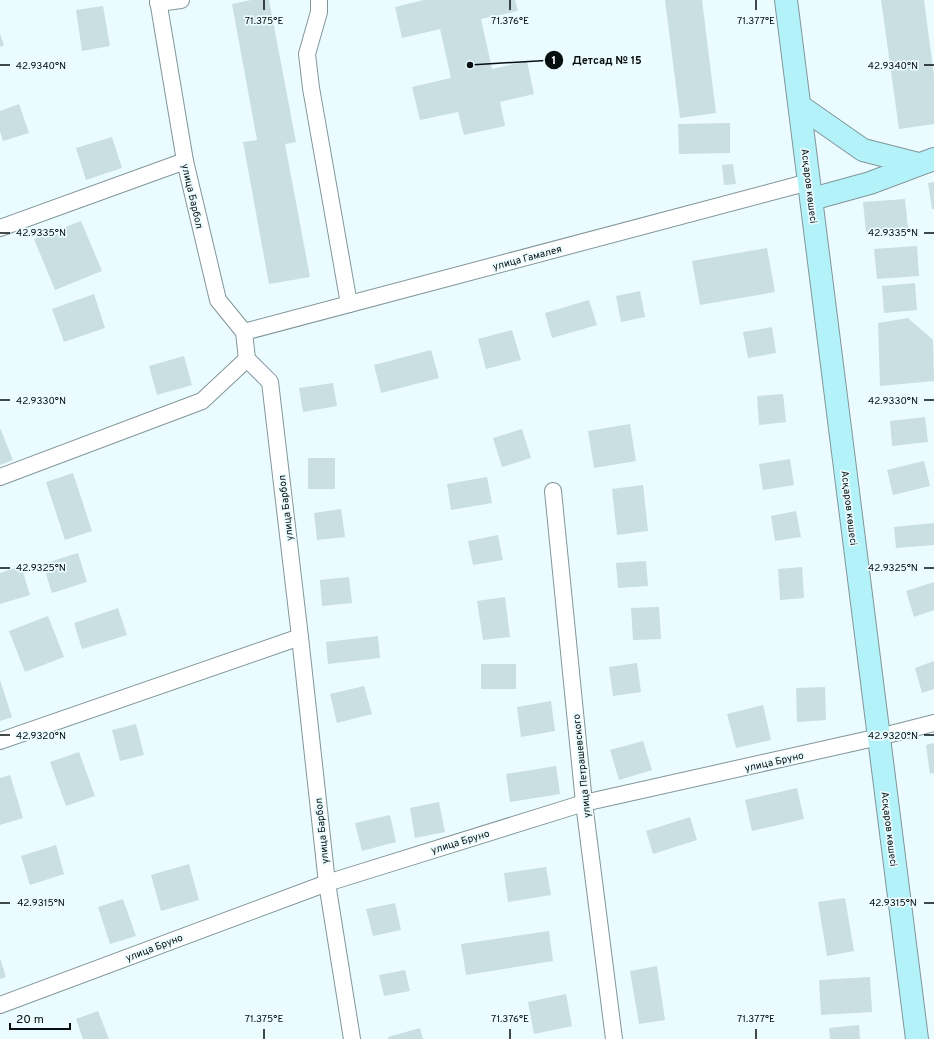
<svg xmlns="http://www.w3.org/2000/svg" width="934" height="1039" font-family="Overpass,sans-serif">
<style>
.building{fill:#c9dfe2}
.lines{fill:none;stroke-linecap:round;stroke-linejoin:round}
.street-casing{stroke:#829699;stroke-width:18}
.secondary-casing{stroke:#829699;stroke-width:24}
.street{stroke:#fff;stroke-width:16}
.secondary{stroke:#b3f2f9;stroke-width:22}
.ticks{fill:none;stroke:#070e0f;stroke-width:1.5}
.labels{text-anchor:middle;stroke-width:3.5;stroke-linejoin:round;paint-order:stroke}
.street-label{font-size:10px;fill:#070e0f;stroke:#eafcff}
.ticks-label{font-size:10px;text-anchor:middle;fill:#070e0f;stroke:#eafcff;stroke-width:3.5;stroke-linejoin:round;paint-order:stroke}
.leader{fill:none;stroke:#070e0f;stroke-width:1.5}
.callout-dot{fill:#070e0f;stroke:#eafcff;stroke-width:1.5}
.mark-label{font-size:12px;text-anchor:middle;font-weight:bold;fill:#fff}
.callout-label{font-size:11px;text-anchor:middle;font-weight:bold;fill:#070e0f;stroke:#eafcff;stroke-width:3.5;stroke-linejoin:round;paint-order:stroke}
</style>
<rect width="100%" height="100%" fill="#eafcff"/>
<g class="building">
<polygon points="251,0 269,0 296,142 285,144 310,277 269,284 243,142 257,140 232,4"/>
<polygon points="424,0 515,0 518,11 481,19 492,69 527,61 534,94 500,102 505,126 464,135 458,112 420,120 412,87 451,78 440,29 402,38 395,7"/>
<polygon points="665,0 702,0 716,113 680,118"/>
<polygon points="881,0 924,0 934,76 934,124 899,129"/>
<polygon points="103,6 110,46 82,51 76,10"/>
<polygon points="0,34 4,45 0,47"/>
<polygon points="19,104 29,133 3,141 0,131 0,111"/>
<polygon points="730,123 730,153 679,154 678,124"/>
<polygon points="112,137 122,168 86,180 76,148"/>
<polygon points="733,164 736,184 724,185 722,165"/>
<polygon points="934,182 934,209 932,209 928,183"/>
<polygon points="905,199 908,229 866,232 863,202"/>
<polygon points="81,221 102,271 55,290 34,239"/>
<polygon points="917,246 919,276 877,279 874,249"/>
<polygon points="767,248 775,292 700,305 692,261"/>
<polygon points="915,283 917,310 884,313 882,286"/>
<polygon points="640,291 645,317 621,322 616,296"/>
<polygon points="94,294 105,328 64,342 52,309"/>
<polygon points="589,300 597,325 552,338 545,313"/>
<polygon points="908,318 933,340 934,381 880,386 878,323"/>
<polygon points="772,327 776,353 748,358 743,332"/>
<polygon points="512,330 521,360 486,369 478,339"/>
<polygon points="431,350 439,378 381,393 374,365"/>
<polygon points="184,356 192,385 157,395 149,366"/>
<polygon points="333,383 337,406 303,412 299,388"/>
<polygon points="783,394 786,422 759,425 757,396"/>
<polygon points="925,417 928,442 892,446 890,421"/>
<polygon points="630,424 636,461 594,468 588,431"/>
<polygon points="0,428 13,460 0,465"/>
<polygon points="522,429 531,458 502,467 493,438"/>
<rect x="308" y="458" width="27" height="31"/>
<polygon points="790,459 794,485 763,490 759,464"/>
<polygon points="924,461 930,486 893,495 887,470"/>
<polygon points="73,473 92,531 65,540 46,482"/>
<polygon points="487,477 492,503 451,510 447,484"/>
<polygon points="643,485 648,531 617,535 612,489"/>
<polygon points="341,509 345,537 317,540 314,513"/>
<polygon points="796,511 801,537 775,541 771,516"/>
<polygon points="934,523 934,545 896,548 894,527"/>
<polygon points="498,535 503,560 473,565 468,541"/>
<polygon points="78,553 87,582 52,593 43,564"/>
<polygon points="646,561 648,586 618,588 616,563"/>
<polygon points="21,566 30,595 0,604 0,573"/>
<polygon points="802,567 804,598 780,600 778,569"/>
<polygon points="349,577 352,603 322,606 320,580"/>
<polygon points="934,582 934,610 914,617 906,591"/>
<polygon points="505,597 510,637 483,640 477,601"/>
<polygon points="659,607 661,639 633,640 631,608"/>
<polygon points="118,608 127,635 82,649 74,623"/>
<polygon points="48,616 64,657 25,672 9,631"/>
<polygon points="378,636 380,658 328,664 326,642"/>
<polygon points="934,661 934,689 922,693 915,668"/>
<polygon points="637,663 641,692 613,696 609,667"/>
<rect x="481" y="664" width="35" height="25"/>
<polygon points="0,680 12,717 0,721"/>
<polygon points="364,686 372,714 337,723 330,694"/>
<polygon points="825,687 826,720 797,722 796,688"/>
<polygon points="551,701 555,731 521,737 517,707"/>
<polygon points="763,705 771,740 736,748 727,714"/>
<polygon points="136,724 144,755 120,761 112,730"/>
<polygon points="643,741 652,770 619,780 610,750"/>
<polygon points="934,743 934,773 930,774 926,745"/>
<polygon points="79,752 95,796 66,806 50,762"/>
<polygon points="556,766 560,794 510,802 506,774"/>
<polygon points="10,775 23,818 0,825 0,778"/>
<polygon points="797,788 804,819 752,831 745,800"/>
<polygon points="439,802 445,832 415,838 410,808"/>
<polygon points="390,815 396,842 362,851 355,823"/>
<polygon points="690,817 697,840 653,854 646,831"/>
<polygon points="56,845 64,874 30,885 21,856"/>
<polygon points="189,864 199,900 161,911 151,875"/>
<polygon points="546,867 551,895 508,902 504,873"/>
<polygon points="845,898 854,951 827,956 818,902"/>
<polygon points="123,899 136,936 110,944 98,907"/>
<polygon points="395,903 401,930 373,936 366,909"/>
<polygon points="549,931 553,961 466,975 461,944"/>
<polygon points="0,958 6,977 0,979"/>
<polygon points="657,966 665,1020 639,1024 630,971"/>
<polygon points="405,970 410,991 384,996 379,975"/>
<polygon points="870,977 872,1012 821,1015 819,980"/>
<polygon points="566,994 572,1026 534,1034 528,1002"/>
<polygon points="98,1011 109,1039 83,1039 76,1019"/>
<polygon points="859,1025 860,1039 830,1039 829,1028"/>
<polygon points="420,1028 423,1039 388,1039 388,1037"/>
</g>
<g class="lines">
<defs>
<g id="street">
<polyline points="158,0 185,161 218,300 244,332 247,359 270,382 300,637 327,883 352,1039"/>
<polyline points="319,0 319,12 307,54 311,88 349,304"/>
<polyline points="158,3 181,0"/>
<polyline points="0,228 185,161"/>
<polyline points="244,332 809,182"/>
<polyline points="0,477 202,401 247,359"/>
<polyline points="553,491 584,803 614,1039"/>
<polyline points="0,741 300,637"/>
<polyline points="0,1005 327,883 584,803 879,737 934,723"/>
</g>
<g id="secondary">
<polyline points="786,0 917,1039"/>
<polyline points="800,106 863,150 918,164"/>
<polyline points="812,199 870,183 934,159"/>
</g>
</defs>
<use href="#street" class="street-casing"/>
<use href="#secondary" class="secondary-casing"/>
<use href="#street" class="street"/>
<use href="#secondary" class="secondary"/>
</g>
<path class="ticks" d="M264,0V10M510,0V10M756,0V10M0,65H10M924,65H934M0,233H10M924,233H934M0,400H10M924,400H934M0,568H10M924,568H934M0,735H10M924,735H934M0,903H10M924,903H934M264,1029V1039M510,1029V1039M756,1029V1039"/>
<g class="labels">
<g class="street-label">
<text transform="translate(810 186) rotate(83)" y="4">Асқаров көшесі</text>
<text transform="translate(193 196) rotate(77)" y="4">улица Барбол</text>
<text transform="translate(527 257) rotate(-15)" y="4">улица Гамалея</text>
<text transform="translate(285 508) rotate(-97)" y="4">улица Барбол</text>
<text transform="translate(850 508) rotate(83)" y="4">Асқаров көшесі</text>
<text transform="translate(774 761) rotate(-13)" y="4">улица Бруно</text>
<text transform="translate(581 766) rotate(-96)" y="4">улица Петрашевского</text>
<text transform="translate(890 829) rotate(83)" y="4">Асқаров көшесі</text>
<text transform="translate(321 831) rotate(-96)" y="4">улица Барбол</text>
<text transform="translate(460 841) rotate(-17)" y="4">улица Бруно</text>
<text transform="translate(154 947) rotate(-21)" y="4">улица Бруно</text>
</g>
</g>
<g class="ticks-label">
<text x="264" y="24">71.375°E</text>
<text x="510" y="24">71.376°E</text>
<text x="756" y="24">71.377°E</text>
<text x="41" y="69">42.9340°N</text>
<text x="893" y="69">42.9340°N</text>
<text x="41" y="236">42.9335°N</text>
<text x="893" y="236">42.9335°N</text>
<text x="41" y="404">42.9330°N</text>
<text x="893" y="404">42.9330°N</text>
<text x="41" y="571">42.9325°N</text>
<text x="893" y="571">42.9325°N</text>
<text x="41" y="739">42.9320°N</text>
<text x="893" y="739">42.9320°N</text>
<text x="41" y="906">42.9315°N</text>
<text x="893" y="906">42.9315°N</text>
<text x="264" y="1022">71.375°E</text>
<text x="510" y="1022">71.376°E</text>
<text x="756" y="1022">71.377°E</text>
</g>
<path class="leader" d="M470 65L554 60"/>
<g class="callout-dot">
<circle cx="470" cy="65" r="4"/>
<circle cx="554" cy="60" r="10"/>
</g>
<g class="mark-label">
<text x="554" y="64">1</text>
</g>
<g class="callout-label">
<text x="607" y="64">Детсад № 15</text>
</g>
<path d="M10 1023v6h60v-6" fill="none" stroke="#070e0f" stroke-width="2"/>
<text x="16" y="1023" font-size="12" fill="#070e0f" stroke="#eafcff" stroke-width="3" paint-order="stroke">20 m</text>
</svg>
